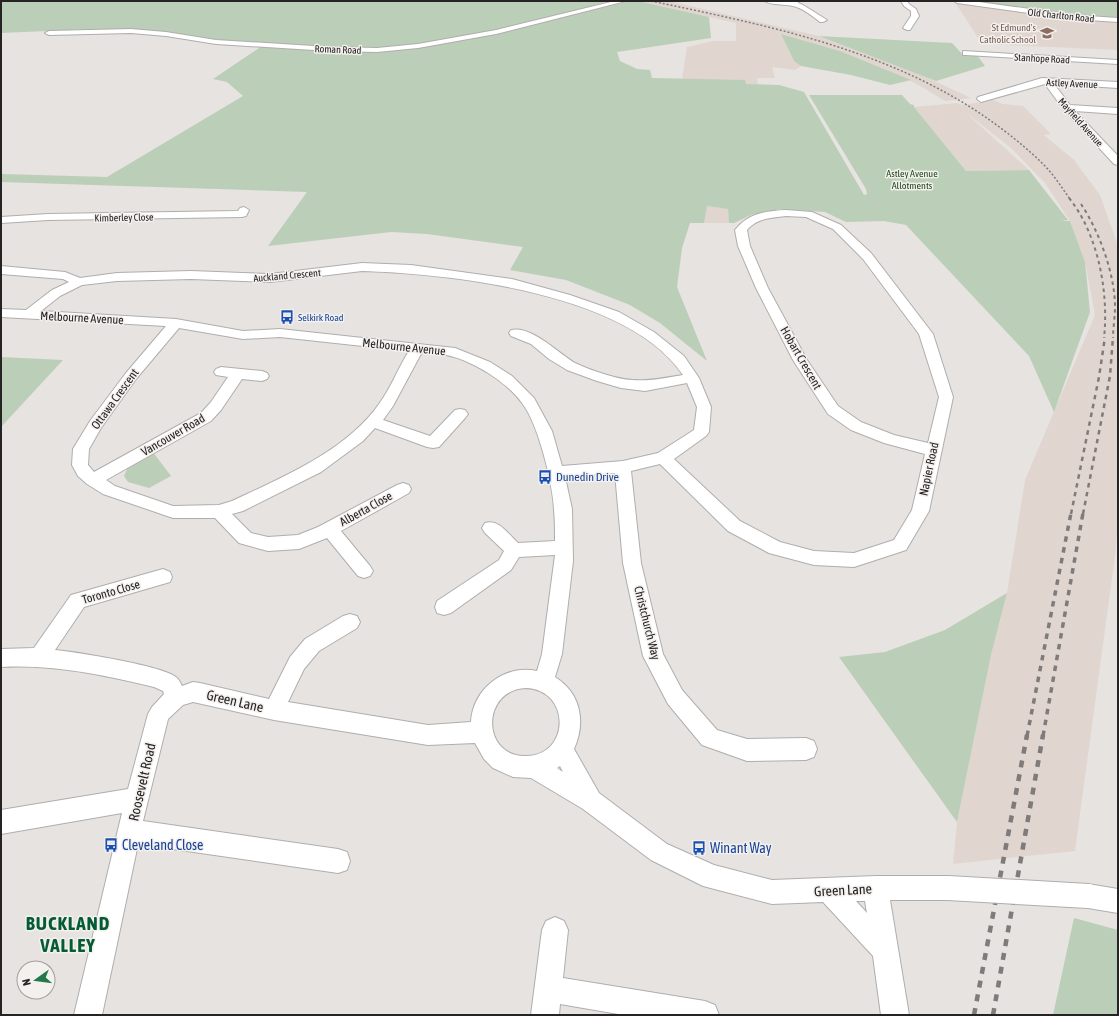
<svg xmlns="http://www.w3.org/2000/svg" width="1119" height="1016" font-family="'Asap Condensed',sans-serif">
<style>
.built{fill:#e0d6cf}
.green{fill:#bbceb8}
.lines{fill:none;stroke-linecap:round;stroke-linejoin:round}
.minor-casing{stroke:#b0aeac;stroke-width:2}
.minor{fill:#fff;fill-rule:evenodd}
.rail-far4{stroke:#7e7b7a;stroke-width:1.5;stroke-dasharray:2 2;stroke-linecap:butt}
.rail-far3{stroke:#7e7b7a;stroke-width:2;stroke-dasharray:3.5 3.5;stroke-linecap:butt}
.rail-far2{stroke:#7e7b7a;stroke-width:2.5;stroke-dasharray:4.5 4.5;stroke-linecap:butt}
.rail-far1{stroke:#7e7b7a;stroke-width:3.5;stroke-dasharray:5.5 5.5;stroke-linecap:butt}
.rail{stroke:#7e7b7a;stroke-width:4.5;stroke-dasharray:7 7;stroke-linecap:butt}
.minor-bridge-casing{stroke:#b0aeac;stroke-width:26;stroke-linecap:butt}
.minor-bridge{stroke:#fff;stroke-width:24}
.labels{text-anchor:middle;stroke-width:3;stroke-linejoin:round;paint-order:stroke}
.far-street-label{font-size:10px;fill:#252323;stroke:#f3f0ee}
.far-education-label{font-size:10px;fill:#785e54;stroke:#f3f0ee;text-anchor:end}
.far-park-label{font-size:10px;fill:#1e4816;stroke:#f3f0ee}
.far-transit-label{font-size:10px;fill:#164399;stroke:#f3f0ee;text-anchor:start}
.street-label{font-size:12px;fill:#252323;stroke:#f3f0ee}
.transit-label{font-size:12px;fill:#164399;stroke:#f3f0ee;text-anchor:start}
.near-street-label{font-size:14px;fill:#252323;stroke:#f3f0ee}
.near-transit-label{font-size:14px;fill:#164399;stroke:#f3f0ee;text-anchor:start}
.near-district-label{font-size:19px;font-weight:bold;letter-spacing:1px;fill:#055c34;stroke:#f3f0ee}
</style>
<rect width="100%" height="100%" fill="#e6e3e1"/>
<g class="built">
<polygon points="638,1 669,1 819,36 915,72 971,98 945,101 917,84 877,66 840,51 781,34 794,61 801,66 795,70 772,67 775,78 757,78 758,85 682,79 687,47 713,41 736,41 736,23"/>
<polygon points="955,2 1073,19 1118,22 1118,50 982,44"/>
<polygon points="988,98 1003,104 1023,106 1051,134 1044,135 1074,160 1100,195 1116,240 1118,248 1118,523 1115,556 1075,851 953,864 957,822 991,655 1007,593 1025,480 1095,315 1085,262 1070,221 1045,183 1011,148 964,111 1029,170 966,171 914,107 957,103 962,105 982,102"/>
<polygon points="707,206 728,209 729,223 704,223"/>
</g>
<g class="green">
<polygon points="1,1 609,1 496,33 631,1 638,1 709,17 711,38 617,52 620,61 637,69 650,70 652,78 745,80 746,84 779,85 804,92 864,195 867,194 866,189 809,95 902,95 910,104 914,105 914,107 966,171 1029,170 1068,220 1061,221 1070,221 1085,262 1090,312 1054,412 1029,356 906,225 884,221 846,222 825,212 780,209 751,215 734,223 729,223 728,209 707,206 704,223 690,223 682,248 677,287 707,361 660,323 630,305 566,280 510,270 523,247 427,234 391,232 268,246 307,192 1,182 1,174 107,177 243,96 227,82 213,79 262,46 371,49 219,41 141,30 92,29 1,33"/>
<polygon points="957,1 1118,1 1118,20"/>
<polygon points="781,34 840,51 911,80 890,85 851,75 801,66 794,61"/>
<polygon points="819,36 952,43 962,54 977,55 985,66 936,81"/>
<polygon points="1,357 63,360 1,427"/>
<polygon points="152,451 171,476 149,488 128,482 124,476 128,467"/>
<polygon points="1007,593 991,655 957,822 839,657 885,652 945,630"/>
<polygon points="1074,918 1118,930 1118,1015 1053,1015"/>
</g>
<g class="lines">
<defs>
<g id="minor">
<polygon points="615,1 626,1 496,34 418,48 377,52 330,51 216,44 166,36 131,33 49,35 45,33 49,31 131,29 166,32 216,40 330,47 377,48 418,44 496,30"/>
<path d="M765,1H798V3L803,5L827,20L823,22H820C814,17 806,11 799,8C789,3 771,6 765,1Z"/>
<polygon points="901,1 907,1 909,4 916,9 919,16 910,30 907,30 903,28 911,16 911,11 904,6"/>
<polygon points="954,1 972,1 1073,15 1118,18 1118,22 1073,19 957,3"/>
<polygon points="963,51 1118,60 1118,64 966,55 963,55"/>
<polygon points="1042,78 1118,82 1118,88 1054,84 1070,105 1118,108 1118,114 1075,111 1118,156 1118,165 1114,164 1064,110 1045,84 981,102 977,99 978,97"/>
<polygon points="244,207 249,210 246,216 242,217 48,220 1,223 1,217 48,214 238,211 240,208"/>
<path d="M786,210L812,212L841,225L871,253L933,334L953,397L929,511L906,550L854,567L814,565L769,553L728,531L660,464L631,471L641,563L663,654L682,690L717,730L747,739L806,738L814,741L817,749L814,757L806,760L747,761L702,745L668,704L643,656L623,563L615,473L565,477L572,509L573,561L562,654L555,677C581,693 586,722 574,749L599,793L667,844L714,865L772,880L876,876H948L957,879L960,888L957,897L948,900H890L909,1015H881L873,956L823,902L772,904L703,886L651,860L583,809L531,778L513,777L493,768L484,759L475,743L428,745L274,720L193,702L183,705L168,719L143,821L338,849L347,852L350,861L347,870L338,873L138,844L102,1015H74L122,813L1,834V810L128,789L148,714L152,707L164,694L163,691L154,687C103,675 54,664 1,667V649L34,648L71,595L163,569L170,572L172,577L170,582L84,607L55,650C75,652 166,666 177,678C179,680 181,684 182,686L193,682L200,683L269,699L290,657L305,639L343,616L350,614L357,616L360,622L357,628L319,651L304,669L288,702L428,725L471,722C473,689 504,664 537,671L542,654L555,555L519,557L511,570L451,613L444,615L437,613L435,607L437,601L499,560L504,551L485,533L482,528L485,523C499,519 508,534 518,543L555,541C555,530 555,520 554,510C553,484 538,423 522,403C507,382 472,360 446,355C439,353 430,353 422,352L393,406L383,420L430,436L455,410L460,409L465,410L468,414L465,418L439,447L433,448L427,447L375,428L363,441L321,472L243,511L232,514L251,533L268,537L298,535L318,527L397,485L403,483L409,485L411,489L409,493L341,531L370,566L373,571L370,576L364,578L358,576L327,538L299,549L268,551L239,543L215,518H173L103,494L87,484L78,476L72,465L73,449L90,421L126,373L166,326L1,317V309L26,310L52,290L69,282L63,279L1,274V266L65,272L80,278L117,273L191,271L270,274L362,263L411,265L512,279L570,295L619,312L654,332L684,356L699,378L711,407L709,432L706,436L674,459L740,521L780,542L814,551L854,553L894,540L912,510L925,454L884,443L851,430L828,414L793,360L756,288L738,246L735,230C748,213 766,211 786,210ZM786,216L806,217L833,229L863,259L919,334L939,397L928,443L894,435L861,422L838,406L807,360L768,288L750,246L747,230C757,218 771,218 786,216ZM362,271C453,274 628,293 683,375C654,380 636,384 607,375C597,372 585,368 575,363C558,353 531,325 511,330L509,333L511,336L531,344L549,359L567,370L597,381L621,388L645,391L687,383L697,407L694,430L658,453L623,461L562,466L552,431L534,398L512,376L490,362L455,348L280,329L243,331L176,319L41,311L60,296L82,285L117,281L191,279L270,282ZM179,328L243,339L280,337L409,351C398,368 391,388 379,404C346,451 283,477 232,501L219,505L173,506L115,486L106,480L211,421L221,410L242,379L262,381L267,379L269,376L267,373L262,371L221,367L216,369L214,372L216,375L228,377L211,402L201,413L94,472L88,465L89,449L101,428L136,379ZM526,688C572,690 570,757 525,756C481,756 481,690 526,688ZM560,766L563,772L557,768ZM856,901H865L867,913Z"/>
<polygon points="1088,884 1118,889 1118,913 1088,908 1079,905 1076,896 1079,887"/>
<polygon points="555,917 564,921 568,930 563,978 705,1001 715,1005 719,1015 624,1015 560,1004 559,1015 531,1015 542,930 546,921"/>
</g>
</defs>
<use href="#minor" class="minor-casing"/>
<use href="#minor" class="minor"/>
<path class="rail-far4" d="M651,1C765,25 882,48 981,114C1003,129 1025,146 1044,165C1054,175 1062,188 1070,199"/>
<g class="rail-far3">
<path d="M1069,198C1098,234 1109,292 1104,338"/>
<path d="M1081,204C1099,231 1115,274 1115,307C1115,317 1113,328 1113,338"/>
</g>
<g class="rail-far2">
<polyline points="1071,514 1099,377 1105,337"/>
<polyline points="1083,514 1110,376 1113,337"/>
</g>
<g class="rail-far1">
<polyline points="1027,736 1071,513"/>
<polyline points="1043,736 1083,513"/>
</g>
<g class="rail">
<polyline points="974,1015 1027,735"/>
<polyline points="993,1015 1043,735"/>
</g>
<defs>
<polyline id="minor-bridge" points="948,888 1088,896"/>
</defs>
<use href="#minor-bridge" class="minor-bridge-casing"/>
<use href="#minor-bridge" class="minor-bridge"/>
</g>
<defs>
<symbol id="school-bare" viewBox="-9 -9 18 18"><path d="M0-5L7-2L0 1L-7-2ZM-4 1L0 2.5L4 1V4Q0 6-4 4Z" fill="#8d6e63" stroke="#f3f0ee" stroke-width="2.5" paint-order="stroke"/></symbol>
<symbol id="bus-bare" viewBox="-9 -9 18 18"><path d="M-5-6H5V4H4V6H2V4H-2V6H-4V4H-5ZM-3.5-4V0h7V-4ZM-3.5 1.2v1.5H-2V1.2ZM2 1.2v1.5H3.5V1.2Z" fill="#1a4fb4" stroke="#f3f0ee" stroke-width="2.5" paint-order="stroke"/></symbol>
</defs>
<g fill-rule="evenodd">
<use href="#school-bare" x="1037" y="23" width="20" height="20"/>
<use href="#bus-bare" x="277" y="307" width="20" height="20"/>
<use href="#bus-bare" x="535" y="467" width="20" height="20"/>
<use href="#bus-bare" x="101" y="835" width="20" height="20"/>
<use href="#bus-bare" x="689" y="838" width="20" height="20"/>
</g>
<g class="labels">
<g class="far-street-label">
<text transform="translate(1061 15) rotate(6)" y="4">Old Charlton Road</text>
<text transform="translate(338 49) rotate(2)" y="4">Roman Road</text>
<text transform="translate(1042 58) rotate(3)" y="4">Stanhope Road</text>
<text transform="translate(1072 83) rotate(3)" y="4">Astley Avenue</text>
<text transform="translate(1081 122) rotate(48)" y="4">Mayfield Avenue</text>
<text transform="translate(124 217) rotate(-1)" y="4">Kimberley Close</text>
<text transform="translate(287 275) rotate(-5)" y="4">Auckland Crescent</text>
</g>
<g class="far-education-label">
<text x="1036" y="31">St Edmund's<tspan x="1036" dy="12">Catholic School</tspan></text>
</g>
<g class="far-park-label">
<text x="912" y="177">Astley Avenue<tspan x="912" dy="12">Allotments</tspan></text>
</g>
<g class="far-transit-label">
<text x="298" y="321">Selkirk Road</text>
</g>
<g class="street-label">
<text transform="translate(82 318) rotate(3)" y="4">Melbourne Avenue</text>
<text transform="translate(404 347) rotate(6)" y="4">Melbourne Avenue</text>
<text transform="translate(801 358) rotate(60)" y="4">Hobart Crescent</text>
<text transform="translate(115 399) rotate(-54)" y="4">Ottawa Crescent</text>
<text transform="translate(173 435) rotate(-30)" y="4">Vancouver Road</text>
<text transform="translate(929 469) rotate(-78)" y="4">Napier Road</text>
<text transform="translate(366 509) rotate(-29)" y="4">Alberta Close</text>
<text transform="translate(111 592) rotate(-16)" y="4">Toronto Close</text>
<text transform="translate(647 623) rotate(76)" y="4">Christchurch Way</text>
</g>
<g class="transit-label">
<text x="556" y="481">Dunedin Drive</text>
</g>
<g class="near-street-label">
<text transform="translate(235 701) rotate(13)" y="5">Green Lane</text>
<text transform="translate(142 782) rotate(-77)" y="5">Roosevelt Road</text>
<text transform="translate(843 890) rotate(-3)" y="5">Green Lane</text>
</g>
<g class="near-transit-label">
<text x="122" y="850">Cleveland Close</text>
<text x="710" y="853">Winant Way</text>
</g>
<g class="near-district-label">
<text x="68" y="930">BUCKLAND<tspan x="68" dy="22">VALLEY</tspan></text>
</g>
</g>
<rect width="1119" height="1016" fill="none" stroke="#252323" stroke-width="4"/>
<g transform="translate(36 980) rotate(256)"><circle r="19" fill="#f3f0ee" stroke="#a19e9d"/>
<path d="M0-3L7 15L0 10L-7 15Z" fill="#23784b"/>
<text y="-6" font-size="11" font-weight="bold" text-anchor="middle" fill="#252323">N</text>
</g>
</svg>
